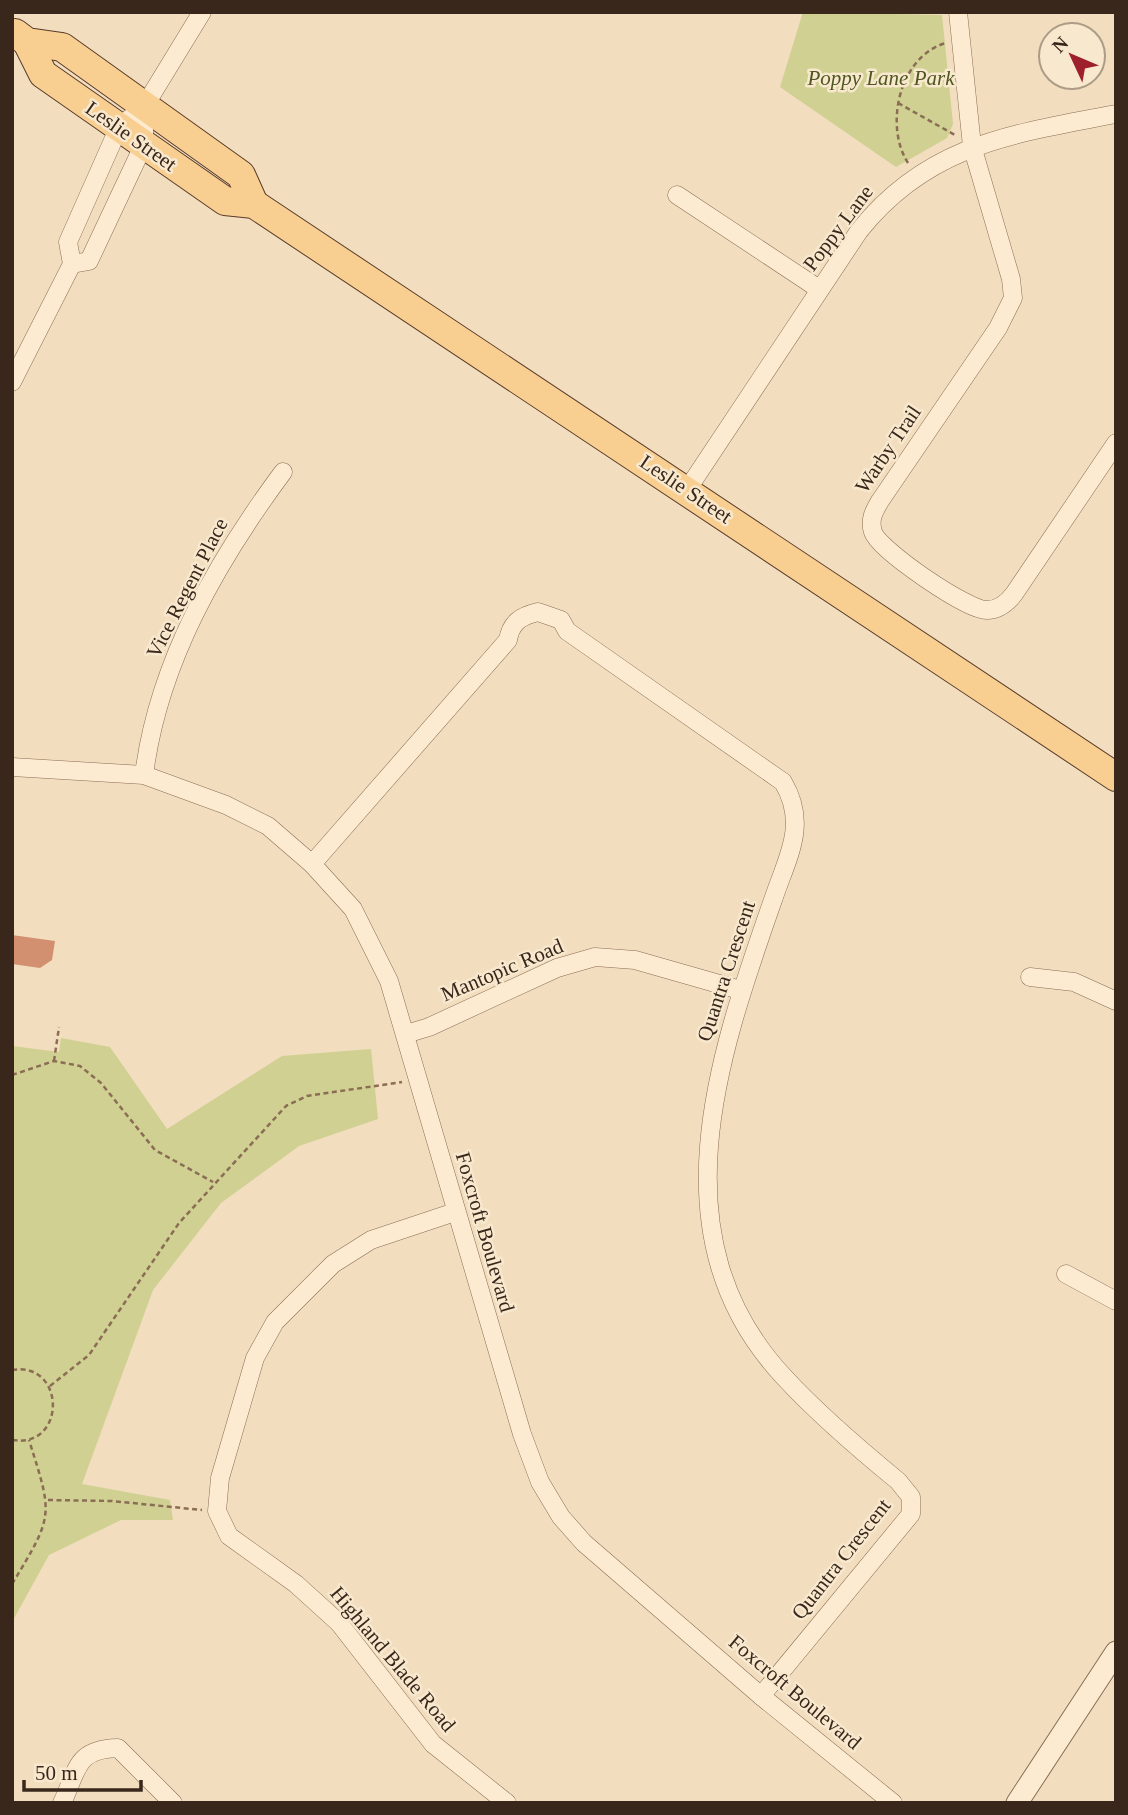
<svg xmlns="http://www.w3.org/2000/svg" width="1128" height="1815" font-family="Georgia,serif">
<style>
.green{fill:#cfd091}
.building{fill:#d39070}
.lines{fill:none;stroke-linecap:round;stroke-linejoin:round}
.minor-casing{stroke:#8b6d55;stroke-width:19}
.tertiary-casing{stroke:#8b6d55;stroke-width:23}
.primary-casing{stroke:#583b2a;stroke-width:30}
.path{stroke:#8b6d55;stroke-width:2.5;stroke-dasharray:5 3.5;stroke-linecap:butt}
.minor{stroke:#fcebd1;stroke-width:18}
.tertiary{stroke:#fcebd1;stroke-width:21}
.primary{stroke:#f9cf91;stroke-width:28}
.labels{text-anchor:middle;stroke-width:5;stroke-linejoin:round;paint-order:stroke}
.park-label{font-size:21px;font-style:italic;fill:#4f5720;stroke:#f8e8ce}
.street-label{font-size:21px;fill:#39271b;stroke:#f8e8ce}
</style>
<rect width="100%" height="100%" fill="#f2ddbe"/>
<g class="green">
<polygon points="803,12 942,15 953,124 947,138 896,167 780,87"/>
<polygon points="61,1038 110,1047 167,1129 282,1056 371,1049 378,1119 299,1146 221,1203 153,1290 82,1484 170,1500 173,1520 121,1520 49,1555 12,1622 12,1046 59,1052"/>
</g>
<polygon class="building" points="12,935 55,941 52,960 40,968 12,964"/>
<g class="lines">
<defs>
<g id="minor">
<path d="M958,12L972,146L1011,279L1013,298L998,328L880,501C874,511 869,520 873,532C879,550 968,611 987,610C999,610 1007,603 1014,594L1116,443"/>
<polyline points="677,195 819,289"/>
<polyline points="72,264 89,261 144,144 144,107 202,12"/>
<polyline points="12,382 72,264 68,242 107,154 119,127 144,107"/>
<path d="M687,490L859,231C928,144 1013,134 1116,114"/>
<polyline points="12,767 144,775 226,805 268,826 312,864 353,909 389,981 522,1434 540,1482 561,1517 584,1543 761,1696 893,1803"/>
<path d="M144,775C158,663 217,561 283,472"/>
<path d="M312,864L508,640C511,622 521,616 538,612L561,620L567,631L783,782C808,824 788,856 774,897C719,1054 653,1237 784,1377C818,1414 859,1449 898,1481L911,1497V1514L761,1696"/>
<polyline points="1030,977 1074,982 1116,1001"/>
<polyline points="406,1034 429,1027 557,968 595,957 635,960 740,990"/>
<polyline points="455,1212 371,1240 333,1264 275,1322 255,1358 220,1478 217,1511 229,1536 296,1584 339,1623 433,1744 507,1803"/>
<polyline points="1066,1274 1116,1301"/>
<path d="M62,1803C78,1770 75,1749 118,1748L173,1803"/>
</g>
<polyline id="tertiary" points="1017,1803 1116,1652"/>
<g id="primary">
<polyline points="15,33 27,42 62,47 241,175 254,204"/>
<polyline points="27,42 43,74 225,201 254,204 1116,777"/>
</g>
</defs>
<use href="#minor" class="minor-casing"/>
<use href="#tertiary" class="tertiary-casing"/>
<use href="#primary" class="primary-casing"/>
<g class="path">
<polyline points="898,103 955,135"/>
<path d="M908,163C884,126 899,56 946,43"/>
<polyline points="54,1061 59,1027"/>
<polyline points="12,1075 54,1061 80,1066 101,1083 155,1150 213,1182"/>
<path d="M12,1370C66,1361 67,1449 12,1440"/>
<polyline points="50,1386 89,1355 179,1223 286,1106 307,1096 402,1082"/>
<polyline points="48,1500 112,1501 202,1510"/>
<path d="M12,1584C54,1515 53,1516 29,1440"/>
</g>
<use href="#minor" class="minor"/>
<use href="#tertiary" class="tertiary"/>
<use href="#primary" class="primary"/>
</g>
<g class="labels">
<g class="park-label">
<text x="881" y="85">Poppy Lane Park</text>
</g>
<g class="street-label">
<text transform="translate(131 136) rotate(35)" y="7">Leslie Street</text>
<text transform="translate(838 228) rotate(-53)" y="7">Poppy Lane</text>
<text transform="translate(888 449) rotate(-56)" y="7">Warby Trail</text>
<text transform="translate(686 489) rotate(34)" y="7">Leslie Street</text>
<text transform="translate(187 588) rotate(-63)" y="7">Vice Regent Place</text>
<text transform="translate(502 970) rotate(-23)" y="7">Mantopic Road</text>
<text transform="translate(726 971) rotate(-72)" y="7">Quantra Crescent</text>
<text transform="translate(485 1232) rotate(74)" y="7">Foxcroft Boulevard</text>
<text transform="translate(841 1559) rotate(-52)" y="7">Quantra Crescent</text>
<text transform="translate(393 1659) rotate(50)" y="7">Highland Blade Road</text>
<text transform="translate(795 1692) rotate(40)" y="7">Foxcroft Boulevard</text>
</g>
</g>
<rect width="1128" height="1815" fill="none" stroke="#39271b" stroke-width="28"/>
<g transform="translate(1072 56) rotate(314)"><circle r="33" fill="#f8e8ce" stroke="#ac9b86" stroke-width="2"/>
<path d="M0-5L12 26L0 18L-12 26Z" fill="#9f202d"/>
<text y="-10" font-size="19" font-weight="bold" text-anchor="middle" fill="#39271b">N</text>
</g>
<path d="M24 1780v10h117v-10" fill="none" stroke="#39271b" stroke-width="3.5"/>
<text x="35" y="1780" font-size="21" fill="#39271b" stroke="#f8e8ce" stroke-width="5" paint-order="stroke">50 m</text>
</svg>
